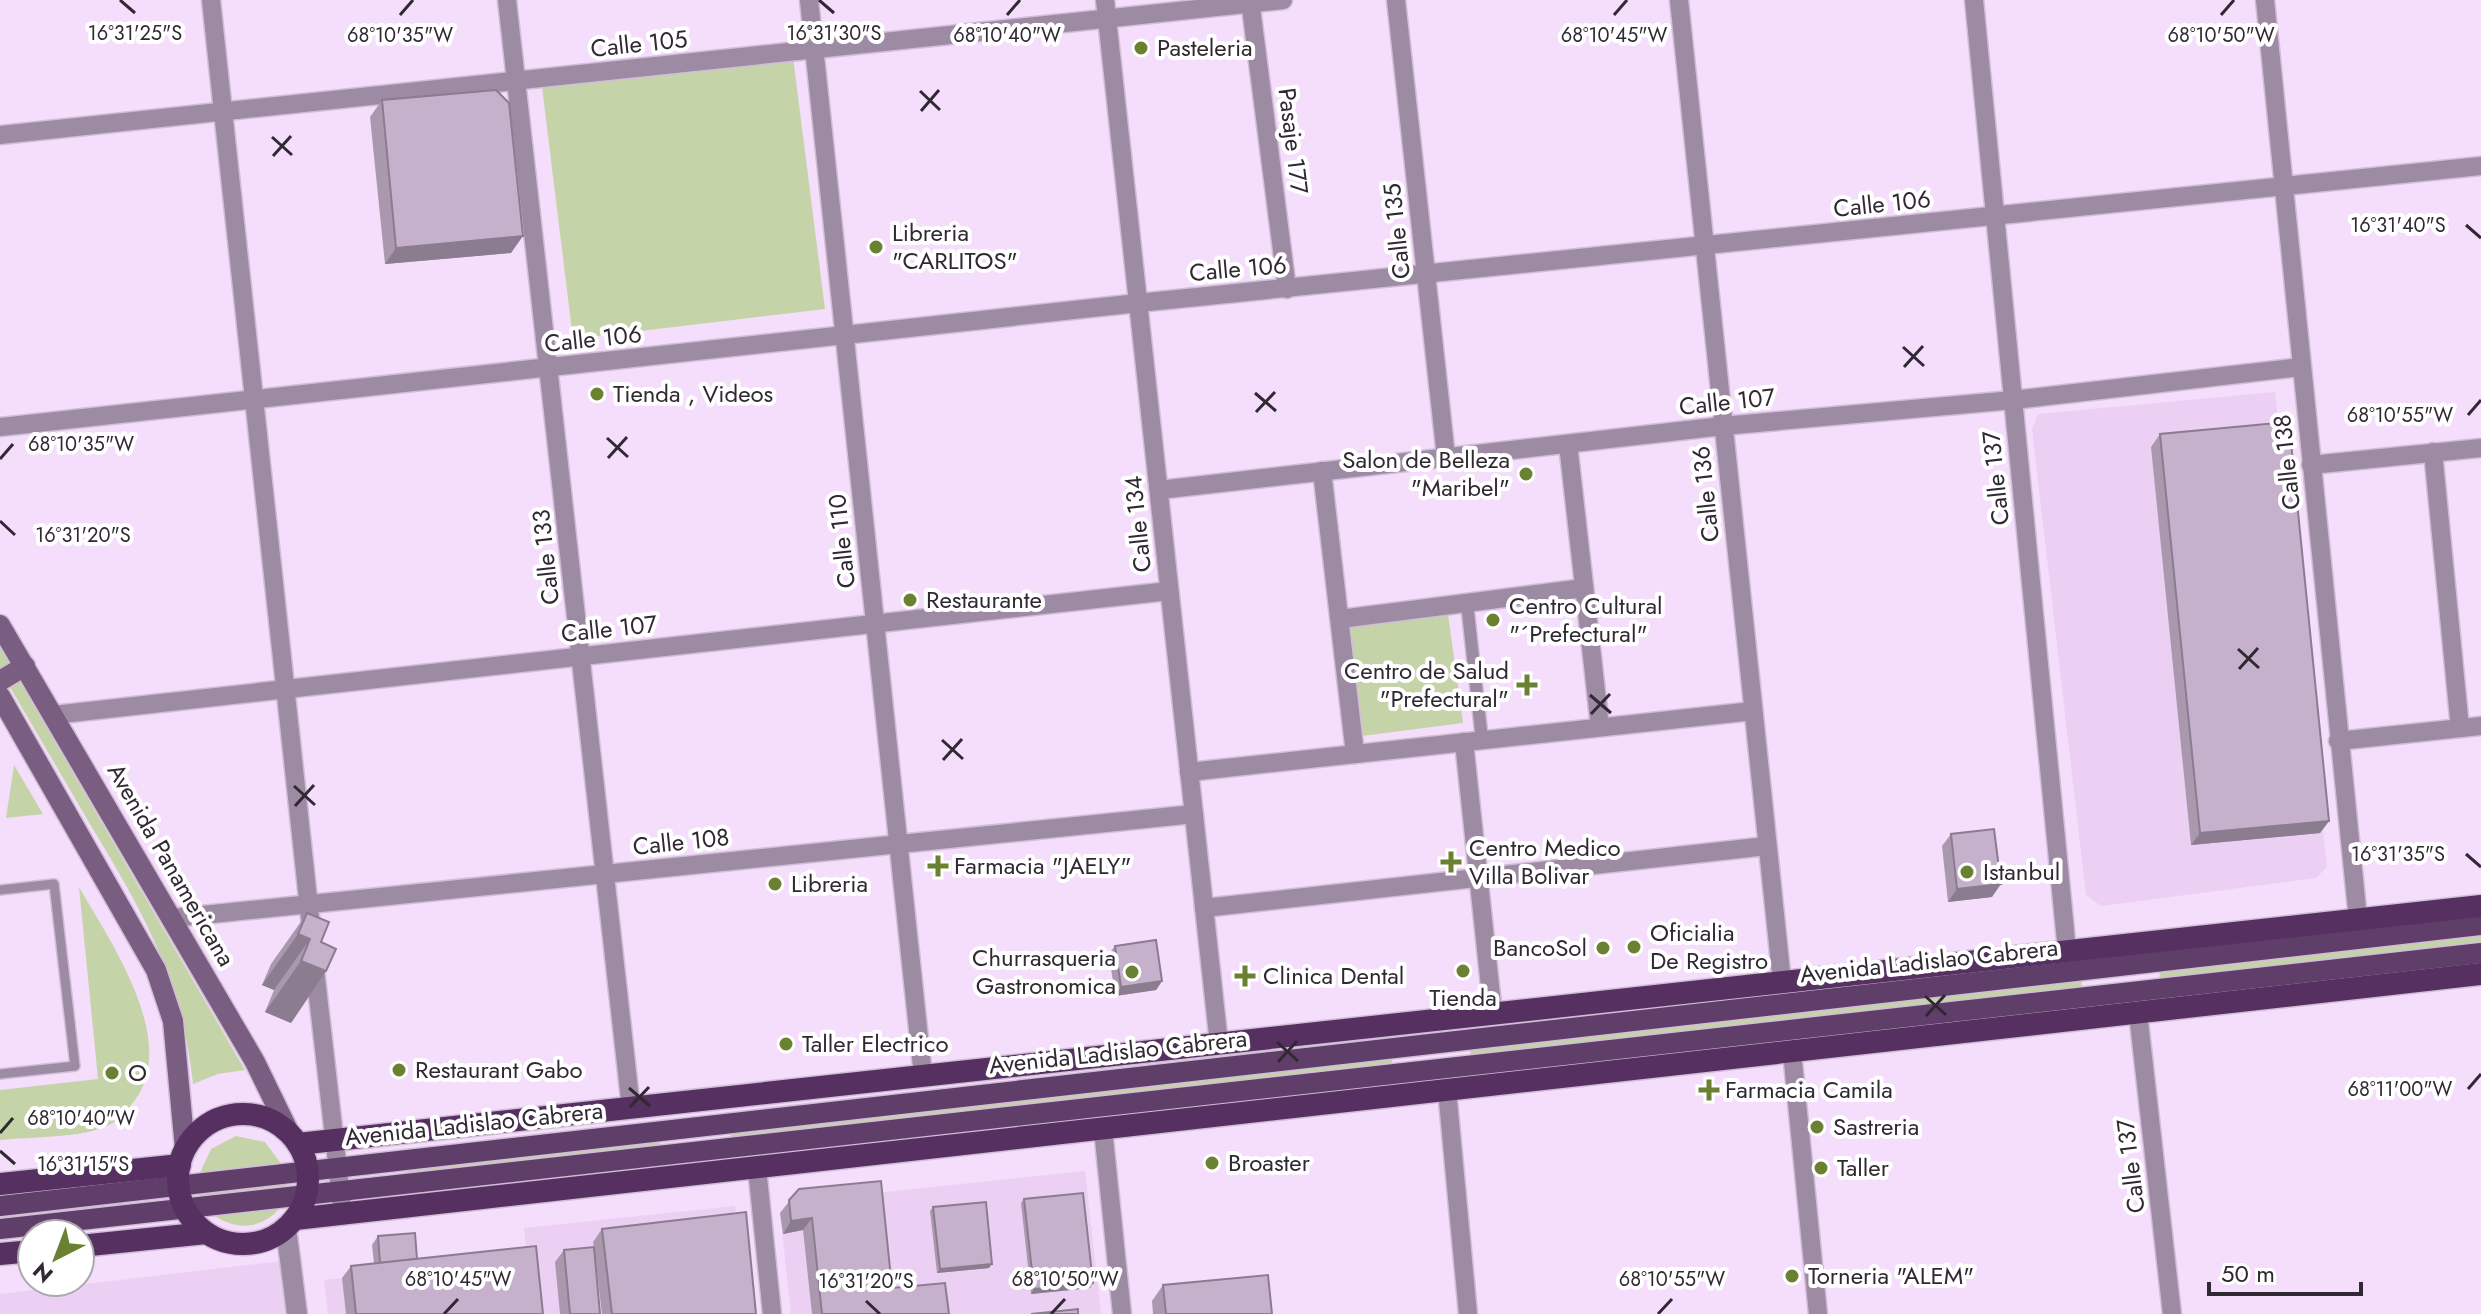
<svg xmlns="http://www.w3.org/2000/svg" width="2481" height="1314" font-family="Jost,sans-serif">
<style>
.built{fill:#ebd0f3}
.green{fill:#c5d4a8}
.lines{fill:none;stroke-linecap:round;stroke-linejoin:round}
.service-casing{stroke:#d1bdd7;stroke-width:12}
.pedestrian-casing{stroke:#d1bdd7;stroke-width:15}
.minor-casing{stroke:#d1bdd7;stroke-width:21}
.tertiary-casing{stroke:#d1bdd7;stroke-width:23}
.secondary-casing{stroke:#d1bdd7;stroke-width:23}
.primary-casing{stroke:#d1bdd7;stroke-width:23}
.trunk-casing{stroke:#d1bdd7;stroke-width:25}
.service{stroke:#9d8aa3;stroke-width:9}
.pedestrian{stroke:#9d8aa3;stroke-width:12}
.minor{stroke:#9d8aa3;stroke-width:18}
.tertiary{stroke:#9d8aa3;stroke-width:20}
.secondary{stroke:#7a5e82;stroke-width:20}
.primary{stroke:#603e6a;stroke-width:20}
.trunk{stroke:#553060;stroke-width:22}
.wall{fill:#aa98af}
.shaded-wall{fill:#8b7c8f}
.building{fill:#c6b1cc;stroke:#8b7c8f;stroke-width:2}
.ticks{fill:none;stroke:#302832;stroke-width:3}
.poi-dot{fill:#6b8132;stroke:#fff;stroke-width:3}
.labels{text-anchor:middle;stroke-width:8;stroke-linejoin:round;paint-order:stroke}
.street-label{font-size:24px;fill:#302832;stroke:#fff}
.poi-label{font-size:24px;fill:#302832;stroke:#fff;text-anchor:start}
.ticks-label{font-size:20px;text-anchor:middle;fill:#302832;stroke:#fff;stroke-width:8;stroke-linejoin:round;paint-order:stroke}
</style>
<rect width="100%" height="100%" fill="#f4defb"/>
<g class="built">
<polygon points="2275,392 2327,867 2316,878 2101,906 2086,895 2032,429 2038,414"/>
<polygon points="1085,1171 1101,1314 791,1314 780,1213 790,1202"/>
<polygon points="735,1206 746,1314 328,1314 324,1280 527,1259 524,1228"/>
<polygon points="282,1261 287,1314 0,1314 0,1294"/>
</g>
<g class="green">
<polygon points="793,57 825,309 573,339 542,87"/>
<polygon points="1448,614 1463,723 1362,736 1347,626"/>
<path d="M0,647L245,1070L218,1074L193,1084C182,979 143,912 90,824C60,773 30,721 0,670Z"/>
<polygon points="14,765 43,814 6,818"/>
<path d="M79,887C110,941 179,1040 135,1100C128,1109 120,1120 109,1125C83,1138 31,1137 0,1140V1090L98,1079Z"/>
<polygon points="2481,931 2481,944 2160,981 2159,967"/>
<polygon points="2081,975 2082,987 1472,1059 1468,1043"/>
<polygon points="1391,1051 1392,1063 731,1138 730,1127"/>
<polygon points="236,1136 265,1142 282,1165 199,1175 211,1149"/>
<polygon points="659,1137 660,1148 408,1175 405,1165"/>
<polygon points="285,1178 287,1188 200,1199 199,1189"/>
<polygon points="125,1197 126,1208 0,1222 0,1211"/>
<path d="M283,1204C264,1230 234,1233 209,1211Z"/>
</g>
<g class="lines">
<defs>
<polyline id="service" points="0,890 54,884 75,1066 0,1074"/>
<polyline id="pedestrian" points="1467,603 1482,740"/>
<g id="minor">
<polyline points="211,0 312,936"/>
<polyline points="507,0 631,1108"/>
<polyline points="809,0 923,1076"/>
<polyline points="1105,0 1219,1044"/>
<polyline points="1250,0 1287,289"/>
<polyline points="1396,0 1446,457"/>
<polyline points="1679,0 1782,982"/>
<polyline points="1974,0 2067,951"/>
<polyline points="2265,0 2358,919"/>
<polyline points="0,135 1283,0"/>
<polyline points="0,427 1138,303 2481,166"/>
<polyline points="1568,444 1600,727"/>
<polyline points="2433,452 2460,728"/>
<polyline points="2311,465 2481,448"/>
<polyline points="1322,471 1355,754"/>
<polyline points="1159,490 1723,426 2013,400 2301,367"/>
<polyline points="1340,619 1584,588"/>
<polyline points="53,715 1169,591"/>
<polyline points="2338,741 2481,726"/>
<polyline points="1464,742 1493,1014"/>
<polyline points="1189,772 1753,711"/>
<polyline points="1204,908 1767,846"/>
<polyline points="173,918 1194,814"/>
<polyline points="314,961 342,1206"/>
<polyline points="2138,1013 2172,1314"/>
<polyline points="1792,1052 1818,1314"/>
<polyline points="1447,1090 1468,1314"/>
<polyline points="1103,1129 1122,1314"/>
<polyline points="757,1168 772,1314"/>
</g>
<polyline id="tertiary" points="286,1228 297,1314"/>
<g id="secondary">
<polyline points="0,625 255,1062 290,1134"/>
<polyline points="0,681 25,666"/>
<polyline points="0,696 156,970 173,1021 185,1149"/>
</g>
<g id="primary">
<polyline points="0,1206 2481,925"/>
<polyline points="0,1229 2481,953"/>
</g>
<g id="trunk">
<circle cx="243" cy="1179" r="65"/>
<polyline points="298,1144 2481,906"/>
<polyline points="0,1184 180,1165"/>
<polyline points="295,1219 2481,974"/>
<polyline points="80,1246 206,1233"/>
<polyline points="0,1254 32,1251"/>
</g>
</defs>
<use href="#service" class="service-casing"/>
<use href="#pedestrian" class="pedestrian-casing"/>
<use href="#minor" class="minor-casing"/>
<use href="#tertiary" class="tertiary-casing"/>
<use href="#secondary" class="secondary-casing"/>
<use href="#primary" class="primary-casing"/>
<use href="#trunk" class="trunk-casing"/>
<use href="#service" class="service"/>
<use href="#pedestrian" class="pedestrian"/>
<use href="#minor" class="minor"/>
<use href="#tertiary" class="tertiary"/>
<use href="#secondary" class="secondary"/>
<use href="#primary" class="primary"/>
<use href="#trunk" class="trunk"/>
</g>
<g class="wall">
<polygon points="382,100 511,253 385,264 370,117"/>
<polygon points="2160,434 2329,821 2320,833 2191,845 2151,447"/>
<polygon points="1951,834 1992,897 1948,902 1942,846"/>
<polygon points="307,913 321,942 326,971 291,1023 265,1012 274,990 262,985 271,964"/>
<polygon points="1115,946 1162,981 1156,990 1115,996 1109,954"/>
<polygon points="799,1189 892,1288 949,1314 812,1314 803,1230 783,1234 780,1213"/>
<polygon points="1024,1199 1093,1283 1090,1288 1031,1294 1021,1203"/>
<polygon points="933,1207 989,1268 937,1273 930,1211"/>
<polygon points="602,1229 756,1314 602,1314 595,1255 600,1314 560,1314 555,1262 564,1250 594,1247 593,1242"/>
<polygon points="378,1236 417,1259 543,1314 346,1314 342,1278 351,1266 374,1263 372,1245"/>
<polygon points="1163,1285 1272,1314 1153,1314 1152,1301"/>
</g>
<g class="shaded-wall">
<polygon points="523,236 511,253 385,264 396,248"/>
<polygon points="2329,821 2320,833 2191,845 2200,833"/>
<polygon points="2001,884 1992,897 1948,902 1957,889"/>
<polygon points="298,934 310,939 274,990 262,985"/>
<polygon points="301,961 326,971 291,1023 265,1012"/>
<polygon points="1162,981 1156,990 1115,996 1121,987"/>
<polygon points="812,1218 803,1230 783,1234 791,1221"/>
<polygon points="992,1264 989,1268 937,1273 940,1269"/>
<polygon points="1093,1283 1090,1288 1031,1294 1034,1289"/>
</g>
<g class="building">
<polygon points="496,90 509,103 523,236 396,248 382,100"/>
<polygon points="2289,422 2329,821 2200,833 2160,434"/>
<polygon points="1994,829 2001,884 1957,889 1951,834"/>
<polygon points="307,913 329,922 321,942 336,949 326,971 301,961 310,939 298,934"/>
<polygon points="1156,940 1162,981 1121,987 1115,946"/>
<polygon points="881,1181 892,1288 945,1283 949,1314 822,1314 812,1218 791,1221 789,1200 799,1189"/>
<polygon points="1083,1193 1093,1283 1034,1289 1024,1199"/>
<polygon points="986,1202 992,1264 940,1269 933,1207"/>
<polygon points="746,1212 756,1314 612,1314 602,1229"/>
<polygon points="415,1233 417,1259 380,1263 378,1236"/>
<polygon points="536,1246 543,1314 356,1314 351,1266"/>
<polygon points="594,1247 600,1314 570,1314 564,1250"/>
<polygon points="1268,1275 1272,1314 1166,1314 1163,1285"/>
<polygon points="1078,1309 1078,1314 1031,1314"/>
</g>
<path class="ticks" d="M120,0L135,13M819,0L834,13M400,15L413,0M1007,15L1020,0M1614,15L1627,0M2221,15L2234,0M920,91L940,110M921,111L939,90M272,137L292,155M273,156L291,136M2466,225L2481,238M1903,347L1924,366M1904,367L1923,346M1255,393L1276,411M1256,412L1275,392M2468,415L2481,400M607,438L628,457M608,458L627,437M0,459L13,444M0,521L15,535M2238,649L2259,668M2239,669L2258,648M1590,695L1611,713M1591,714L1610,694M942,740L963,759M943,760L962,739M294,786L315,805M295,806L314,785M2466,854L2481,867M1925,996L1946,1015M1926,1016L1945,995M1277,1042L1298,1061M1278,1062L1297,1041M629,1088L650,1106M2468,1089L2481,1074M630,1107L649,1087M0,1133L13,1118M0,1151L15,1164M866,1301L880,1314M444,1314L458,1299M1051,1314L1065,1299M1658,1314L1672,1299"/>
<g class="poi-dot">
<circle cx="1141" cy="48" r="8"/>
<circle cx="876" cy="247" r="8"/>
<circle cx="597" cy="394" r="8"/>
<circle cx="1526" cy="474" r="8"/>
<circle cx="910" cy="600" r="8"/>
<circle cx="1493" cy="620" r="8"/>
<path d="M1523 673h8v8h8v8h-8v8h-8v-8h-8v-8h8z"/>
<path d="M1447 850h8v8h8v8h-8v8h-8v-8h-8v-8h8z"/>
<path d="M934 854h8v8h8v8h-8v8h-8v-8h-8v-8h8z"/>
<circle cx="1967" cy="872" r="8"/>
<circle cx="775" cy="884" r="8"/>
<circle cx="1634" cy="947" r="8"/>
<circle cx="1603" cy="948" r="8"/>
<circle cx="1463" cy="971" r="8"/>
<circle cx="1132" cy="972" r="8"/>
<path d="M1241 964h8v8h8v8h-8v8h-8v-8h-8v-8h8z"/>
<circle cx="786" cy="1044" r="8"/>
<circle cx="399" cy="1070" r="8"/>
<circle cx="112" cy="1073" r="8"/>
<path d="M1705 1078h8v8h8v8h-8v8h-8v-8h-8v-8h8z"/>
<circle cx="1817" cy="1127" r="8"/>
<circle cx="1212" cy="1163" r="8"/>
<circle cx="1821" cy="1168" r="8"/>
<circle cx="1792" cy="1276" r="8"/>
</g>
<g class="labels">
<g class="street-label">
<text transform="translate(639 44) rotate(-6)" y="8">Calle 105</text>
<text transform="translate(1293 141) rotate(83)" y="8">Pasaje 177</text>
<text transform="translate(1882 204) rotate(-6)" y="8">Calle 106</text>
<text transform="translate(1397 231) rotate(-96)" y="8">Calle 135</text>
<text transform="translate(1238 269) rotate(-5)" y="8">Calle 106</text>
<text transform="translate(593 339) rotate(-6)" y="8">Calle 106</text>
<text transform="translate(1727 402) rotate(-6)" y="8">Calle 107</text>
<text transform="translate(2287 462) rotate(-96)" y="8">Calle 138</text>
<text transform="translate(1996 478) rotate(-96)" y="8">Calle 137</text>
<text transform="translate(1706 494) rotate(-96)" y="8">Calle 136</text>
<text transform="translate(1138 524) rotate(-96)" y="8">Calle 134</text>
<text transform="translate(842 541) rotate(-96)" y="8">Calle 110</text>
<text transform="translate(546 557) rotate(-96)" y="8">Calle 133</text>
<text transform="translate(609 629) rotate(-6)" y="8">Calle 107</text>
<text transform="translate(681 842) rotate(-6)" y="8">Calle 108</text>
<text transform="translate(171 865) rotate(60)" y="8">Avenida Panamericana</text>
<text transform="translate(1929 961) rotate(-6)" y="8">Avenida Ladislao Cabrera</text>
<text transform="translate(1118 1052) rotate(-6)" y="8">Avenida Ladislao Cabrera</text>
<text transform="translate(474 1124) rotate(-6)" y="8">Avenida Ladislao Cabrera</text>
<text transform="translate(2131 1166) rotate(-97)" y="8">Calle 137</text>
</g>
<g class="poi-label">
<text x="1157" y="56">Pasteleria</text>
<text x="892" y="241">Libreria<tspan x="892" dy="28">"CARLITOS"</tspan></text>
<text x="613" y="402">Tienda , Videos</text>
<text x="1510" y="468" text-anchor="end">Salon de Belleza<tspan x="1510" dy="28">"Maribel"</tspan></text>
<text x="926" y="608">Restaurante</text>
<text x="1509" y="614">Centro Cultural<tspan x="1509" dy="28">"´Prefectural"</tspan></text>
<text x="1509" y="679" text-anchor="end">Centro de Salud<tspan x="1509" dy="28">"Prefectural"</tspan></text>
<text x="1469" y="856">Centro Medico<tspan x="1469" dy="28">Villa Bolivar</tspan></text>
<text x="954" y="874">Farmacia "JAELY"</text>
<text x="1983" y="880">Istanbul</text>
<text x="791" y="892">Libreria</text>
<text x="1650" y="941">Oficialia<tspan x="1650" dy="28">De Registro</tspan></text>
<text x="1587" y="956" text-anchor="end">BancoSol</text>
<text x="1116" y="966" text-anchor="end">Churrasqueria<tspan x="1116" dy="28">Gastronomica</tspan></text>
<text x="1263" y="984">Clinica Dental</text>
<text x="1463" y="1006" text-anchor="middle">Tienda</text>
<text x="802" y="1052">Taller Electrico</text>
<text x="415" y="1078">Restaurant Gabo</text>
<text x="128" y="1081">O</text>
<text x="1725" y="1098">Farmacia Camila</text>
<text x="1833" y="1135">Sastreria</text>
<text x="1228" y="1171">Broaster</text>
<text x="1837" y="1176">Taller</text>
<text x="1808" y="1284">Torneria "ALEM"</text>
</g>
</g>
<g class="ticks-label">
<text x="135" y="40">16°31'25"S</text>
<text x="834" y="40">16°31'30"S</text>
<text x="400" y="42">68°10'35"W</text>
<text x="1007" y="42">68°10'40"W</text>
<text x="1614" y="42">68°10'45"W</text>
<text x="2221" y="42">68°10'50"W</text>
<text x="2398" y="232">16°31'40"S</text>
<text x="2400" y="422">68°10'55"W</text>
<text x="81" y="451">68°10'35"W</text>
<text x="83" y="542">16°31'20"S</text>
<text x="2398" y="861">16°31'35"S</text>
<text x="2400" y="1096">68°11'00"W</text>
<text x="81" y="1125">68°10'40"W</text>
<text x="83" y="1171">16°31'15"S</text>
<text x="458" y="1286">68°10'45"W</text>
<text x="1065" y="1286">68°10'50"W</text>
<text x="1672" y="1286">68°10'55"W</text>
<text x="866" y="1288">16°31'20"S</text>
</g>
<g transform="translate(56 1258) rotate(222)"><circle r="38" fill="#ffffff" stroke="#aca9ad" stroke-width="2"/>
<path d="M0-6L14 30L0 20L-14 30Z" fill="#6b8132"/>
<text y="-12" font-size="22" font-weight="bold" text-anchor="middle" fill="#302832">N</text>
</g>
<path d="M2209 1282v12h152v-12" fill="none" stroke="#302832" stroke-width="4"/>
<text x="2221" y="1282" font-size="24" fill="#302832" stroke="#ffffff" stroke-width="6" paint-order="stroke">50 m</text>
</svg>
